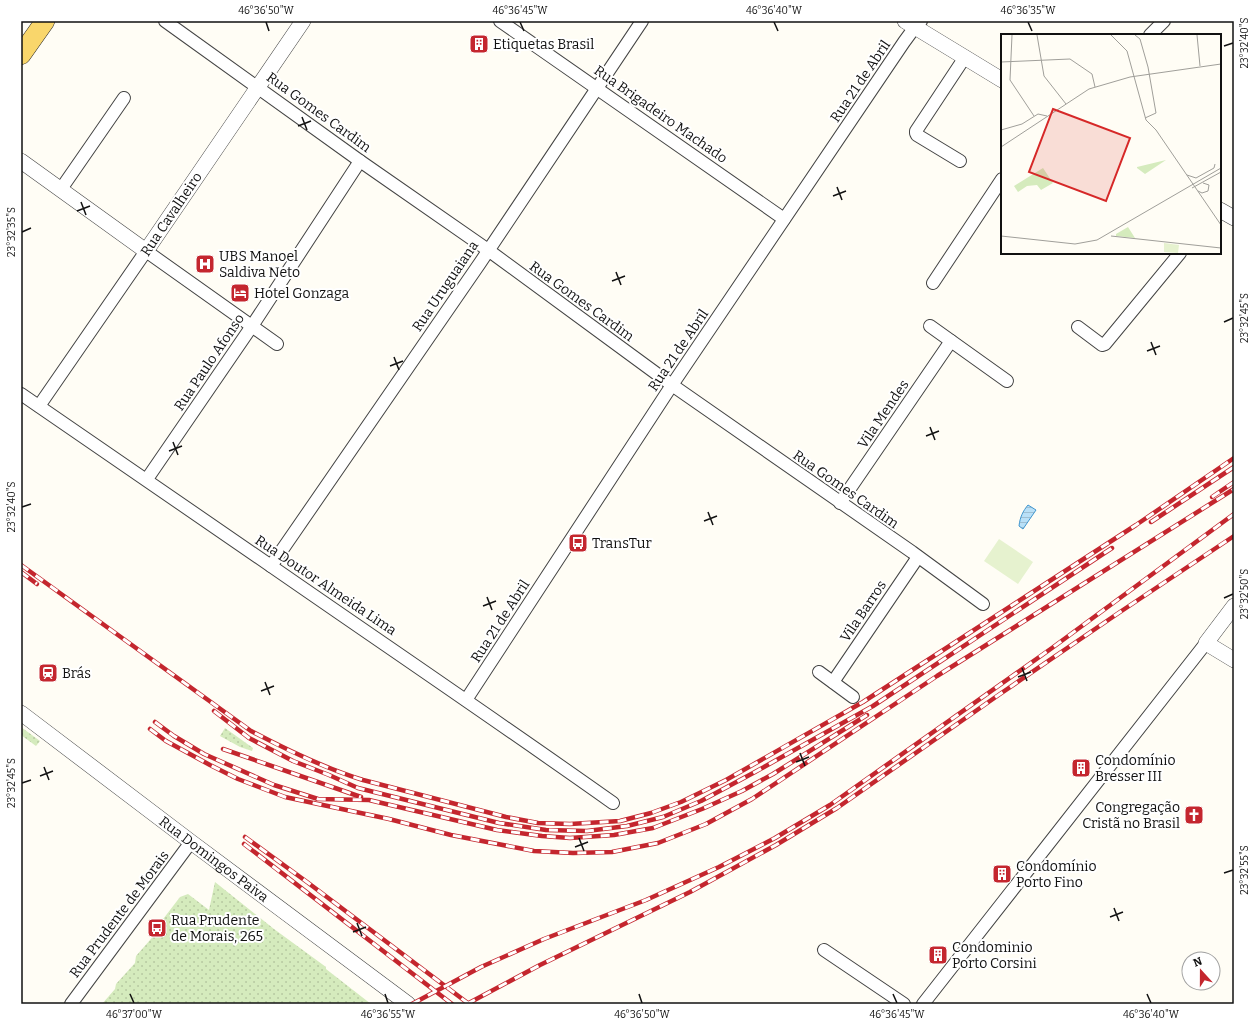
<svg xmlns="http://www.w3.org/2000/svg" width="1255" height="1025" font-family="Bitter,serif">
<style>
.green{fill:url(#green-dots)}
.pitch{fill:#e6f2cf}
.water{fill:url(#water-rules);stroke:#3f96cf}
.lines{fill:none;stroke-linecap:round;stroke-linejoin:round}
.minor-casing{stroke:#444;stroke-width:14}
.tertiary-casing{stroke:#444;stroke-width:16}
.primary-casing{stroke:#222;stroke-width:20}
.minor{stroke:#fff;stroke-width:12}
.tertiary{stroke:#fff;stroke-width:15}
.primary{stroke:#f9d66b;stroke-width:19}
.rail-casing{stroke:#c4262e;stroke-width:4.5}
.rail{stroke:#fff;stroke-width:3;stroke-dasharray:9;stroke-linecap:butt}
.ticks{fill:none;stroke:#111;stroke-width:1.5}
.labels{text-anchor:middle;stroke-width:4;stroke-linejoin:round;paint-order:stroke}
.poi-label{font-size:14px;fill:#111;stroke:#fff;text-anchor:start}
.street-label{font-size:14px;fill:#111;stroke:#fff}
.inset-road{fill:none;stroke:#a09f9a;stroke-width:1}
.view{fill:#d62828;fill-opacity:0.15;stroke:#d62828;stroke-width:2}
.inset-edge{fill:none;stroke:#111;stroke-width:2}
.neatline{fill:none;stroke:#111;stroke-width:1.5}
.ticks-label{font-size:10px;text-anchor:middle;fill:#111}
</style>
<defs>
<pattern id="green-dots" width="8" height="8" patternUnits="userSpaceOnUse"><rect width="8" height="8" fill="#d5ebbd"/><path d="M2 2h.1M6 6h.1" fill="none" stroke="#b6c8a1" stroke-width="1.8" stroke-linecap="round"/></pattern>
<pattern id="water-rules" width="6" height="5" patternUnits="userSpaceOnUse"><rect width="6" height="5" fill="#b9e0f7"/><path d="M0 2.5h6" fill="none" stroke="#9ebfd3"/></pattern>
</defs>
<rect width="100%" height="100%" fill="#fffdf5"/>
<g class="green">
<polygon points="21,727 40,741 36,746 21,735"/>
<polygon points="225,728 253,748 252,751 240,747 220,736"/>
<polygon points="215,882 274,929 326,967 326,969 371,1004 102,1004 115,989 116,984 135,963 136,956 157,932 157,927 180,897 188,894 209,910"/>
</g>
<polygon class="pitch" points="999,539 1033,562 1018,584 984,561"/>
<path class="water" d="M1028,505L1036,510L1023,529L1019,526C1020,517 1023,511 1028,505Z"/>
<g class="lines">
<defs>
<g id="minor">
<polyline points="165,21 360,161 488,250 672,385 912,552 983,604"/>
<polyline points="500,21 784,219"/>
<polyline points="1150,35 1164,21"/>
<polyline points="960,161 917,135 916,133 916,131 965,57"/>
<polyline points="61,189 124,98"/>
<polyline points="933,283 1002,179"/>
<polyline points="930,326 1007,381"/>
<polyline points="1078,327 1102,345 1105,344 1180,253"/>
<path d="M21,394C105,451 188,509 271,566C385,645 500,723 613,803"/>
<polyline points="39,406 146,251 277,344"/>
<polyline points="147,479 252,326 360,161"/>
<polyline points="840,503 951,341"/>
<polyline points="271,566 480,263 642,21"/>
<polyline points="819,672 853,697"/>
<polyline points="833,682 918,557"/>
<polyline points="466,700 672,385 904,42 915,27 921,21"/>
<polyline points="824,950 904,1004"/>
<polyline points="71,1004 191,842"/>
<polyline points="923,1004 1206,643"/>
</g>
<g id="tertiary">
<polyline points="905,21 1002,80"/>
<polyline points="21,161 146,251 303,21"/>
<polyline points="1220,210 1234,218"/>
<polyline points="1234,606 1206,643 1234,660"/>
<path id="s1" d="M21,713L191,842L408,1004"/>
</g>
<polyline id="primary" points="21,55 45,21"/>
</defs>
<use href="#minor" class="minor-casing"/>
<use href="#tertiary" class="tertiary-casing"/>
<use href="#primary" class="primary-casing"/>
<use href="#minor" class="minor"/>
<use href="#tertiary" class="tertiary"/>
<use href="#primary" class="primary"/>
<defs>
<g id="rail">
<polyline points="1212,497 1234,482"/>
<polyline points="1151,522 1234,467"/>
<path d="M21,565L251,731C287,750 324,768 363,780L506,817L538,823L570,824L620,821L651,813L681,802L726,780L863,702L1136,525L1234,458"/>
<polyline points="21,572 37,584"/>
<polyline points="214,711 249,738 293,761 329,775 358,788 499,823 546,830 587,831 627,826 663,817 701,801 755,772 873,706 1112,548"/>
<polyline points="155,722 174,736 204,754 274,785 318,799 369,800 497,830 542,836 570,838 614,835 653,828 702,809 742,791 773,774 867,715"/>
<polyline points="150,729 166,741 210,765 238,779 285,797 389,819 451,835 534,851 573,853 612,852 658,843 706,824 752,799 937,676 1234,489"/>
<polyline points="223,749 361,797"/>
<polyline points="245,837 307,882 469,1004"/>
<polyline points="244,844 452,1004"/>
<polyline points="412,1004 481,967 544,939 646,900 719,867 775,838 830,805 1052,648 1234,514"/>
<polyline points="467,1004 540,965 690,892 776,845 837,808 1000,694 1120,612 1234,536"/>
</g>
</defs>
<use href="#rail" class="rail-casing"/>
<use href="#rail" class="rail"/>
</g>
<path class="ticks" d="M266,22L269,31M520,22L524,31M774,22L778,31M1028,22L1032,31M1224,46L1233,43M302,117L307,130M298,126L311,121M837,187L842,200M833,196L846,191M81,202L86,215M77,211L90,206M22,232L31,228M616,272L621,285M612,281L625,276M1224,322L1233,318M1151,342L1156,355M1147,351L1160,346M394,357L399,370M390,366L403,361M930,427L935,440M926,436L939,431M173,442L178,455M169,451L182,446M22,507L31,504M708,512L713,525M704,521L717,516M487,597L492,610M1224,598L1233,594M483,606L496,601M1022,668L1027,681M1018,677L1031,672M265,682L270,695M261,691L274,686M800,753L805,766M796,762L809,757M44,767L49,780M40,776L53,771M22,783L31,780M579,838L584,851M575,847L588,842M1224,873L1233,870M1114,908L1119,921M1110,917L1123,912M357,923L362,936M353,932L366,927M130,994L134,1003M385,994L388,1003M639,994L642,1003M893,994L897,1003M1147,994L1151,1003"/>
<defs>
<symbol id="building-square" viewBox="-11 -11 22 22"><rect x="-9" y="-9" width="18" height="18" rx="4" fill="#c4262e" stroke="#fff"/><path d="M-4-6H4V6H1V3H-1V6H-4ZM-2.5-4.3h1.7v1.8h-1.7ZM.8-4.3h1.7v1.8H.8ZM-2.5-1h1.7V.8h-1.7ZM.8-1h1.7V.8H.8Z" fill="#fff"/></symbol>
<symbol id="hospital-square" viewBox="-11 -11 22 22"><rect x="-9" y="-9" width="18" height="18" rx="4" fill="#c4262e" stroke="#fff"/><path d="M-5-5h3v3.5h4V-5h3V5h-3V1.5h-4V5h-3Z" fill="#fff"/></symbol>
<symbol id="hotel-square" viewBox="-11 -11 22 22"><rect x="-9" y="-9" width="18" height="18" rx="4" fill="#c4262e" stroke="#fff"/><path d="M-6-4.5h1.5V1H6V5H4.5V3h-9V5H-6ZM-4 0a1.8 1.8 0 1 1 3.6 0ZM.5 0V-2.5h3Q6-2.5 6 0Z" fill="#fff"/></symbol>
<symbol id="bus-square" viewBox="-11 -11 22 22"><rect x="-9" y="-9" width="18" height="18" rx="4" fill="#c4262e" stroke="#fff"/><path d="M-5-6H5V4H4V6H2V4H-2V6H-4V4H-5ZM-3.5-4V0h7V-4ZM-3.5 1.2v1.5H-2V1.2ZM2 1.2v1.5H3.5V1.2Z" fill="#fff"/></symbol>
<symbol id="station-square" viewBox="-11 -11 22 22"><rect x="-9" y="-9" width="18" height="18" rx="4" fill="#c4262e" stroke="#fff"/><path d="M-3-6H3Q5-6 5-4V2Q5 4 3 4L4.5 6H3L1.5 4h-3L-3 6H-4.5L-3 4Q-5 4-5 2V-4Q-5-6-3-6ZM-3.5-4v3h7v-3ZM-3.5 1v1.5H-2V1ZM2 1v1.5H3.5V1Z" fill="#fff"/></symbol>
<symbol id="church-square" viewBox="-11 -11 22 22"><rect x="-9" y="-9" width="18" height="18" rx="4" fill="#c4262e" stroke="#fff"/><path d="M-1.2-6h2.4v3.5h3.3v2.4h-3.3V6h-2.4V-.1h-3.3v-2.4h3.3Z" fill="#fff"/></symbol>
</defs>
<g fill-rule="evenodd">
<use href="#building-square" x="468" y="33" width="22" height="22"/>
<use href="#hospital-square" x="194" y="253" width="22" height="22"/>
<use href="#hotel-square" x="229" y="282" width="22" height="22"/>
<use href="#bus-square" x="567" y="532" width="22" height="22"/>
<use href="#station-square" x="37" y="662" width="22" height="22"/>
<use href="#building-square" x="1070" y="757" width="22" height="22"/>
<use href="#church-square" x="1183" y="804" width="22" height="22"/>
<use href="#building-square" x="991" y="863" width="22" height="22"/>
<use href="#bus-square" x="146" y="917" width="22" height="22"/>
<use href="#building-square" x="927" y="944" width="22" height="22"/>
</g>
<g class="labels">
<g class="poi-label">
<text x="493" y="49">Etiquetas Brasil</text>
<text x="219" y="261">UBS Manoel<tspan x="219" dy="16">Saldiva Neto</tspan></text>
<text x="254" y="298">Hotel Gonzaga</text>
<text x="592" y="548">TransTur</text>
<text x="62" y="678">Brás</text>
<text x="1095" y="765">Condomínio<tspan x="1095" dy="16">Bresser III</tspan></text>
<text x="1180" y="812" text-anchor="end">Congregação<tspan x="1180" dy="16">Cristã no Brasil</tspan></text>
<text x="1016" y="871">Condomínio<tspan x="1016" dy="16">Porto Fino</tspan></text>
<text x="171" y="925">Rua Prudente<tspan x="171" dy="16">de Morais, 265</tspan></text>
<text x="952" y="952">Condominio<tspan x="952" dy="16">Porto Corsini</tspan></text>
</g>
<g class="street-label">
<text transform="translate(860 81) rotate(-56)" y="5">Rua 21 de Abril</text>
<text transform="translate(319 112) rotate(36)" y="5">Rua Gomes Cardim</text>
<text transform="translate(661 114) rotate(35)" y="5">Rua Brigadeiro Machado</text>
<text transform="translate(171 214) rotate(-56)" y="5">Rua Cavalheiro</text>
<text transform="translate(445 286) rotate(-56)" y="5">Rua Uruguaiana</text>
<text transform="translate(582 301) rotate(36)" y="5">Rua Gomes Cardim</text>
<text transform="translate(678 350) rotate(-56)" y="5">Rua 21 de Abril</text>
<text transform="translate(209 362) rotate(-56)" y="5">Rua Paulo Afonso</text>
<text transform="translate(883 414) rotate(-56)" y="5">Vila Mendes</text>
<text transform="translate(846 489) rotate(35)" y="5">Rua Gomes Cardim</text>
<text transform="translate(326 585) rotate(34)" y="5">Rua Doutor Almeida Lima</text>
<text transform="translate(863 611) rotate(-56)" y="5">Vila Barros</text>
<text transform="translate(500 621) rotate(-57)" y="5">Rua 21 de Abril</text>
<text dy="5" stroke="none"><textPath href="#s1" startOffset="242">Rua Domingos Paiva</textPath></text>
<text transform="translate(119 914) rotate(-53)" y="5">Rua Prudente de Morais</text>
</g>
</g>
<g transform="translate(1001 34)">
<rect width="220" height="220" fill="#fffdf5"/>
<path d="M165,126L144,140L136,134V133ZM42,134L52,149L40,156L36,151L26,152L17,158L13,152ZM127,193L134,204L115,202V200Z" fill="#d5ebbd"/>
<path d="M163,209L178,211L177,219L163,218Z" fill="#e6f2cf"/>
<path class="inset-road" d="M11,1L9,46L33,82M36,1L43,42L65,70M110,1L126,17L145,86L155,96L220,191M134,1L139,5L147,33L155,79L144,84M196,1L199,32M0,28L69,25L91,40L94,53M0,96L21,90L37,80L46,82M0,113L88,55L129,43L220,30M186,141L195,144L213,134L214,130M191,154L220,138M197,157L201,159L207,157L208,151L202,149M0,202L74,210L96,206L220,134M110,202L220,214"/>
<path class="view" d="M52,75L129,104L105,167L28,138Z"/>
<rect width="220" height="220" class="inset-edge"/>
</g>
<rect width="1255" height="1025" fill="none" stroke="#ffffff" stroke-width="44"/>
<g transform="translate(1201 971) rotate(339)"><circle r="19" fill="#ffffff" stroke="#a0a0a0"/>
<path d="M0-3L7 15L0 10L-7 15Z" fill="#c4262e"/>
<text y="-6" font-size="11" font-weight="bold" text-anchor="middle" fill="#111111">N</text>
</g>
<rect x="22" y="22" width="1211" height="981" class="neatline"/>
<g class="ticks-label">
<text x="266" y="14">46°36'50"W</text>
<text x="520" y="14">46°36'45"W</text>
<text x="774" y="14">46°36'40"W</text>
<text x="1028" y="14">46°36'35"W</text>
<text transform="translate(1244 43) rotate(-90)" y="4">23°32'40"S</text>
<text transform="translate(11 232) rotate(-90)" y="4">23°32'35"S</text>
<text transform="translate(1244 318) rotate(-90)" y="4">23°32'45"S</text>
<text transform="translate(11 507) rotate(-90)" y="4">23°32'40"S</text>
<text transform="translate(1244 594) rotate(-90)" y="4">23°32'50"S</text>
<text transform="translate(11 783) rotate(-90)" y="4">23°32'45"S</text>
<text transform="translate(1244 870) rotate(-90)" y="4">23°32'55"S</text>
<text x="134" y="1018">46°37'00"W</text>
<text x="388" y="1018">46°36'55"W</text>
<text x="642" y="1018">46°36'50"W</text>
<text x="897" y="1018">46°36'45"W</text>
<text x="1151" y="1018">46°36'40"W</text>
</g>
</svg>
